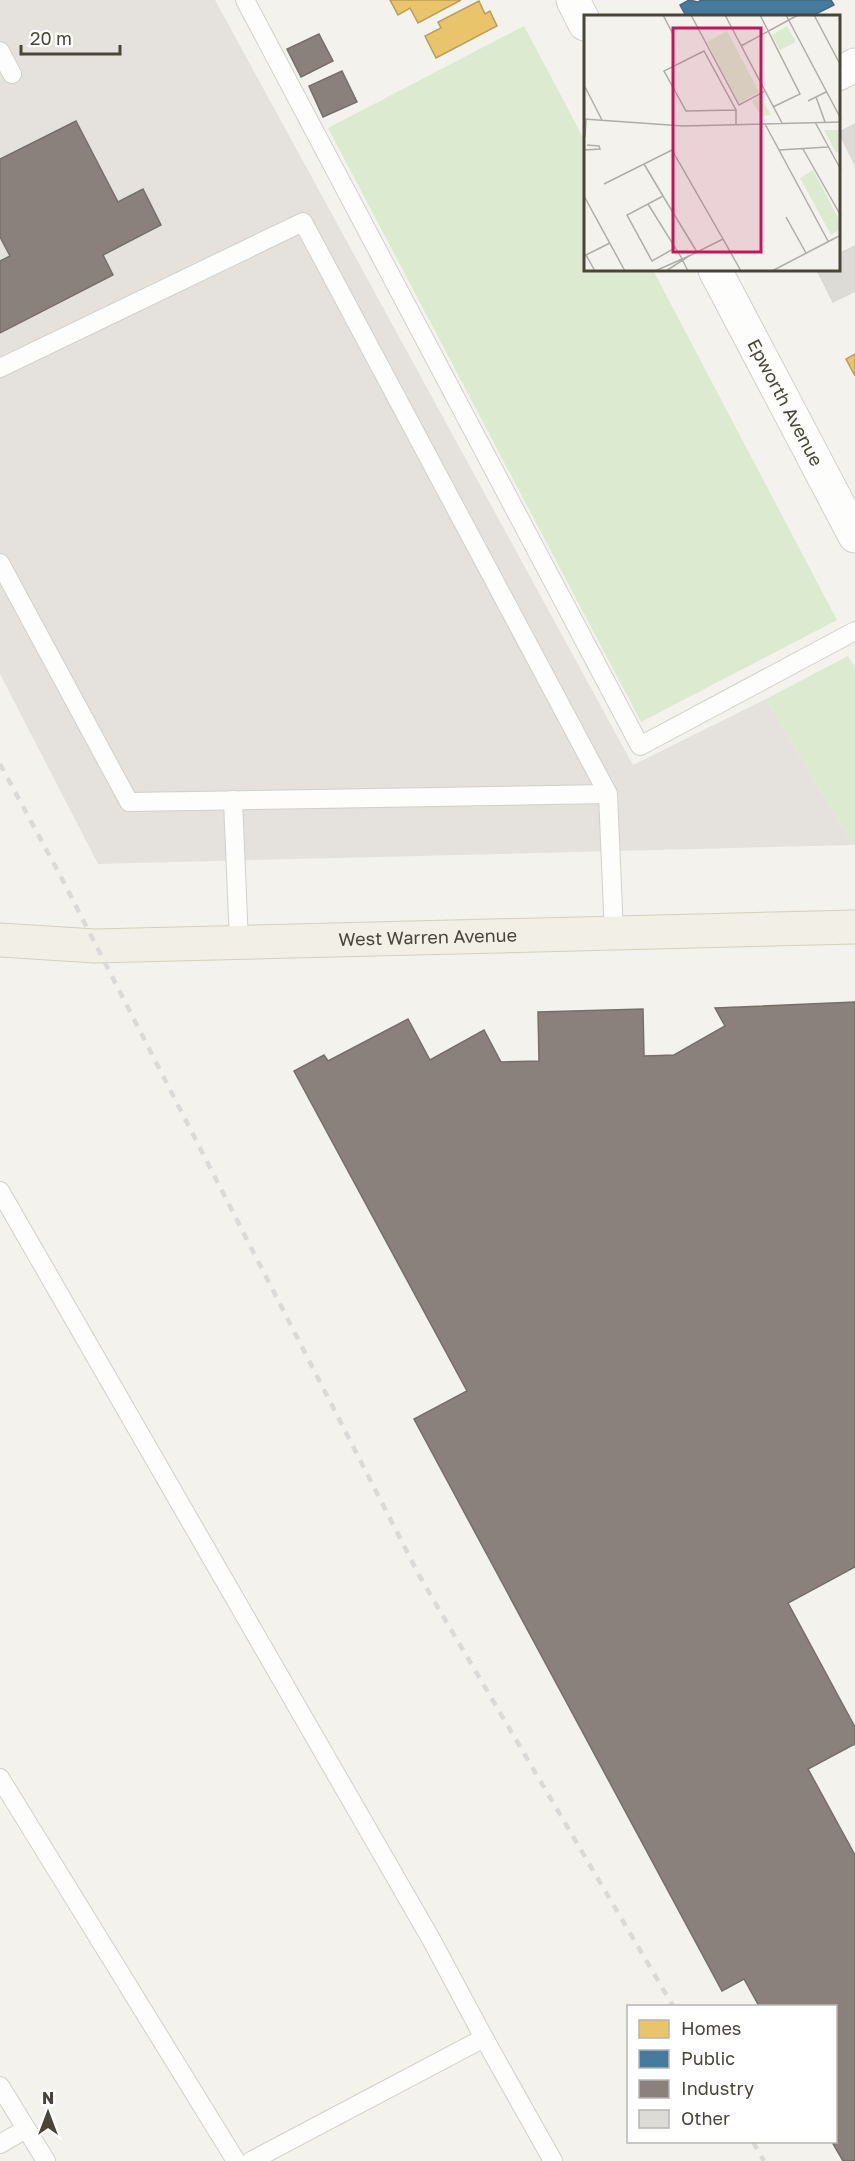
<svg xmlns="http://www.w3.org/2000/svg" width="855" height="2161" font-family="'Golos Text',sans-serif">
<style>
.industrial{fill:#e5e2dd}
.green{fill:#dcebcf}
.homes{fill:#e9c46a;stroke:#b99e5b;stroke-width:1.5}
.public{fill:#457b9d;stroke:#466b7f;stroke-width:1.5}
.industry{fill:#8a817c;stroke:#766f68;stroke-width:1.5}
.building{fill:#dcdbd6;stroke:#dbd9d3;stroke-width:1.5}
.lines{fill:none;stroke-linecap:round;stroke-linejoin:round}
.service-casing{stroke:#d1d0cb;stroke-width:20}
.minor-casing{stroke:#d1d0cb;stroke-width:35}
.primary-casing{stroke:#d4d0bc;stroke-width:35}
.service{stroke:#fdfdfc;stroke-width:18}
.minor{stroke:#fdfdfc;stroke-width:33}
.primary{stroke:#f1efe6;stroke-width:33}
.rail{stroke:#dadad9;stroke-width:4.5;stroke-dasharray:8 8;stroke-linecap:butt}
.labels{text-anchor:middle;stroke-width:6;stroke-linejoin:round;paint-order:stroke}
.street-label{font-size:18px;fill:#494539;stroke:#fff}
.inset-road{fill:none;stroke:#afada5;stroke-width:1.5}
.view{fill:#c2185b;fill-opacity:0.15;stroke:#c2185b;stroke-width:3}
.inset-edge{fill:none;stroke:#494539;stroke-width:3}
</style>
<rect width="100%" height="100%" fill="#f3f2ed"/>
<polygon class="industrial" points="0,0 215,0 633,765 766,699 853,845 98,864 0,674"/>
<g class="green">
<polygon points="524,26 585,141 585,270 653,270 837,620 641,722 328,128"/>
<polygon points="848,656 855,668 855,845 853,845 766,699"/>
</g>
<g class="homes">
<polygon points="390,0 461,0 418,23 410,8 398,15"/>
<polygon points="479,1 485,14 490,11 497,26 436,58 425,36 441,28 438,22"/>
<polygon points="855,354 855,376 846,359"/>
</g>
<polygon class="public" points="689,0 698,2 701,0 831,0 834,5 812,16 686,16 680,5"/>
<g class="industry">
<polygon points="319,34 333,61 301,77 287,49"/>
<polygon points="342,71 357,102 323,117 309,86"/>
<polygon points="76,121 118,202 143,189 161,225 103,255 113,275 0,333 0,261 10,256 0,237 0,159"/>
<polygon points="855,1002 855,1567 788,1603 855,1727 855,1744 808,1769 855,1855 855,2161 843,2161 832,2142 836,2142 836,2006 759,2006 744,1979 722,1991 414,1419 467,1391 294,1071 324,1055 328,1061 408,1019 430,1060 484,1030 501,1062 539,1061 538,1012 643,1009 644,1056 674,1055 725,1026 715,1008"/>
</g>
<g class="building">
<polygon points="855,124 855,165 839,132"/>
<polygon points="855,246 855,291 833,302 817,270 838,270 838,254"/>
</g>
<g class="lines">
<defs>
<g id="service">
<polyline points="245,0 640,746 855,631"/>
<polyline points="0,51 12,74"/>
<polyline points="0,368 303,222 608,794 614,934"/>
<polyline points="0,563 129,802 608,794"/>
<polyline points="233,800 239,943"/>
<polyline points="0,1191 431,1939 484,2038"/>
<polyline points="0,1778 236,2161"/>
<polyline points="0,2086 46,2161"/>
<polyline points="0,2144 26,2129"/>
<polyline points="251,2161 484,2038 553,2161"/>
</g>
<g id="minor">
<polyline points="573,0 585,24"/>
<polyline points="838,74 855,65"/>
<path id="s1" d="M715,270L855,536"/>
</g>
<g id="primary">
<path id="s2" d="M0,940L95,946L855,927"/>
</g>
</defs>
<use href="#service" class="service-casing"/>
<use href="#minor" class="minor-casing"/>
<use href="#primary" class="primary-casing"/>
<use href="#service" class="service"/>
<use href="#minor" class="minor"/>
<use href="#primary" class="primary"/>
<g class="rail">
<polyline points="0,764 60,875 420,1577 673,2006"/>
<polyline points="753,2142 764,2161"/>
</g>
</g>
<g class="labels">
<g class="street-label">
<text dy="6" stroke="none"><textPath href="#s1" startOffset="150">Epworth Avenue</textPath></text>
<text dy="6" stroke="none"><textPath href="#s2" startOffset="428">West Warren Avenue</textPath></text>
</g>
</g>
<g transform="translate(584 15)">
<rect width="256" height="256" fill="#f3f2ed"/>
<path d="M203,11L212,27L196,35L188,20ZM143,16L175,77L155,88L123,27ZM176,81L187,100L177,101L168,86ZM240,115H256V135L252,138ZM229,155L256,206V214L247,220L216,163Z" fill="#dcebcf"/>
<path class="inset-road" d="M79,0L90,21M107,0L155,90L181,76M141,0L198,108M176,0L216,79L189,92M202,0L257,104M230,0L257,51M157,31L214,0M0,70L18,105M232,82L241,107M224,86L242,77M152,95L102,96L80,56L120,36L152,95V110M0,104L99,111L257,107M231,107L257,155M181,109L244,226M1,122L2,104M219,134L257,201M0,135L16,134L15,131L3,130M195,135L244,132M60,149L79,181M20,169L88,135L139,224M0,181L41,256M64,189L79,181L113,237L105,241M202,202L222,238M91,233L68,246L43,200L64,189L97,242L104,256M113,237L139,224L157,256M2,240L11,256M0,241L26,228M71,256L105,241L82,256M188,256L257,220"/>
<path class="view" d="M89,13H177V237H89Z"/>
<rect width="256" height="256" class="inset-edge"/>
</g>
<rect x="627" y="2005" width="210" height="138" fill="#ffffff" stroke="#b6b5b0" stroke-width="1.5"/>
<rect x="639" y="2020" width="30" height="18" fill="#e9c46a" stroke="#b6b5b0" stroke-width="1.5"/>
<text x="681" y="2035" font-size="18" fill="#494539">Homes</text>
<rect x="639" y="2050" width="30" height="18" fill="#457b9d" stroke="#b6b5b0" stroke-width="1.5"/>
<text x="681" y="2065" font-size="18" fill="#494539">Public</text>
<rect x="639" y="2080" width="30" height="18" fill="#8a817c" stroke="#b6b5b0" stroke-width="1.5"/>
<text x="681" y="2095" font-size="18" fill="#494539">Industry</text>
<rect x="639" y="2110" width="30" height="18" fill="#dcdbd6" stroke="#b6b5b0" stroke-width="1.5"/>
<text x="681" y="2125" font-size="18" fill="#494539">Other</text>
<g transform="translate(48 2113)" stroke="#ffffff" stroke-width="4.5" paint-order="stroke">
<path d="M0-4.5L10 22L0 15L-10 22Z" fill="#494539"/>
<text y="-9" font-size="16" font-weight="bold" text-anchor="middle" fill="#494539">N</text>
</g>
<path d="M21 45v9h99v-9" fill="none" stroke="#494539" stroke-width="3"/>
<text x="30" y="45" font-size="18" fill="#494539" stroke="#ffffff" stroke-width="4.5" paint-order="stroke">20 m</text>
</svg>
